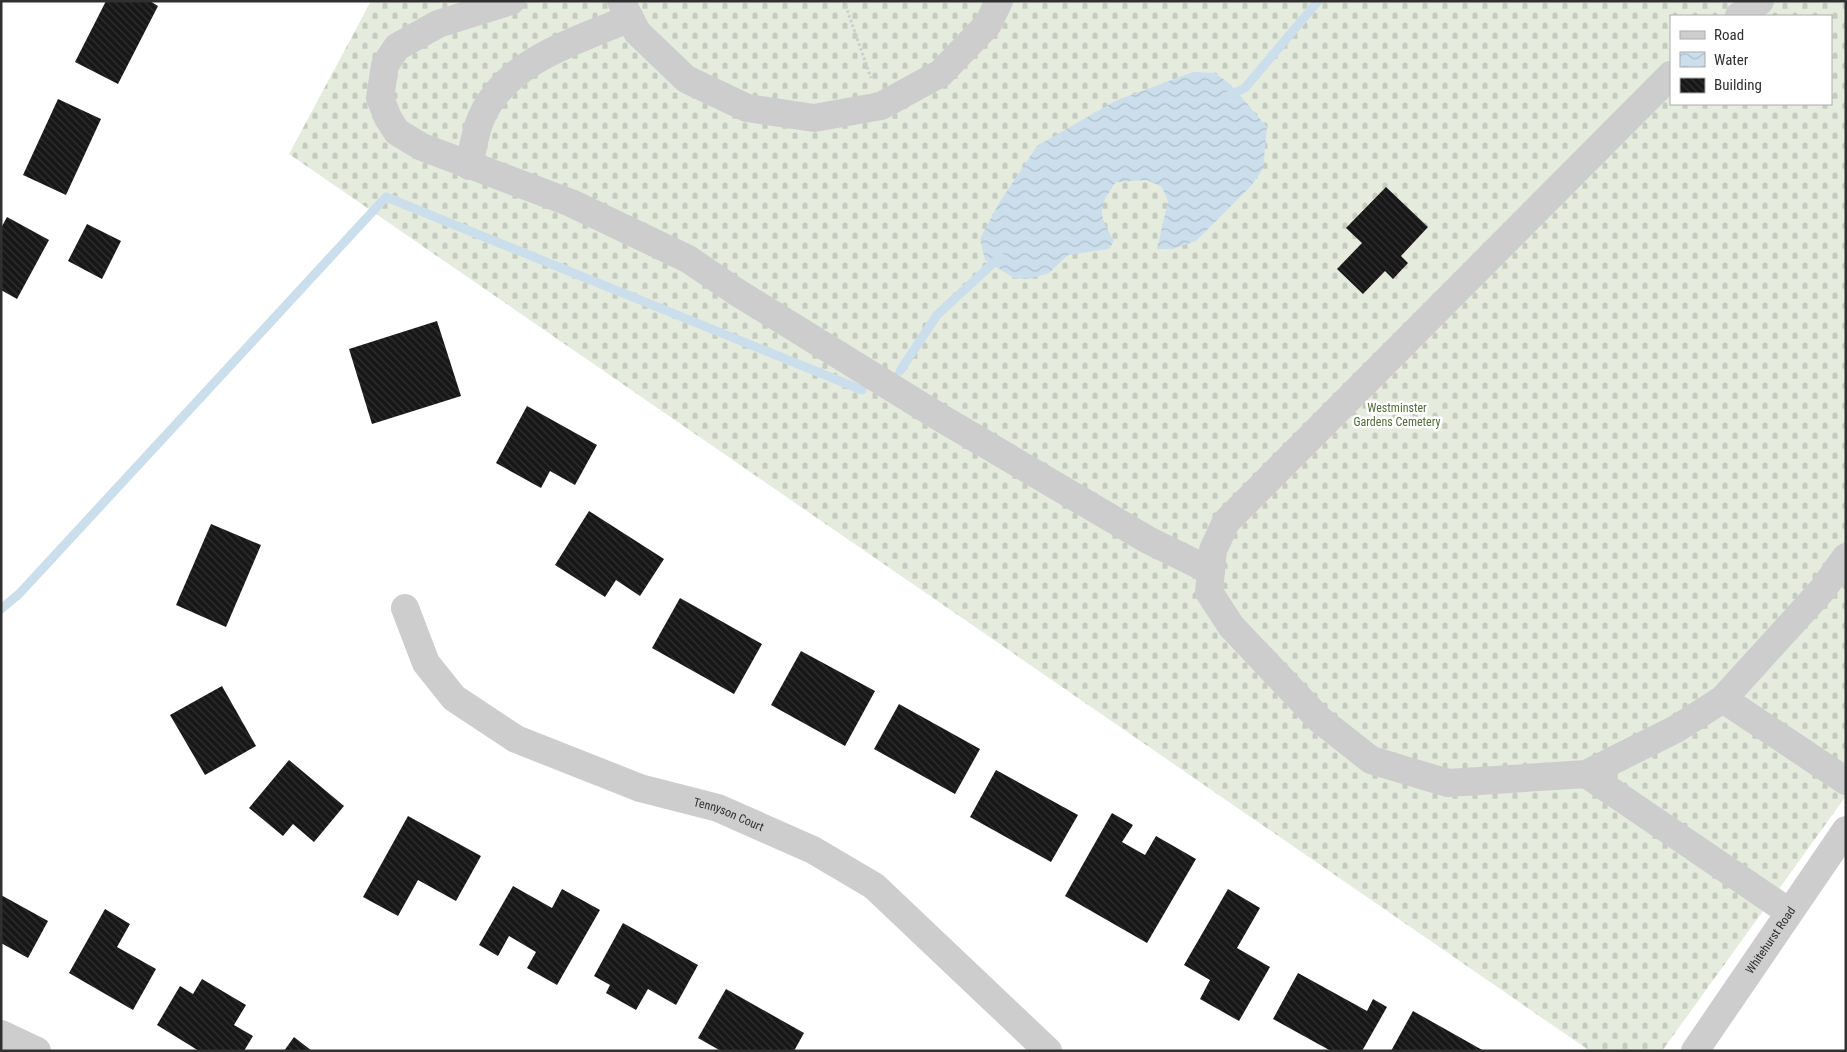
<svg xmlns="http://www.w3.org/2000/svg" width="1847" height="1052" font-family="'Roboto Condensed',sans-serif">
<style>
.cemetery{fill:url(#cemetery-stones);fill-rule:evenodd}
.water{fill:url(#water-waves)}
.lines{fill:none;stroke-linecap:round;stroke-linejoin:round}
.stream{stroke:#cbdeec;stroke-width:9}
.building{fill:url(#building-back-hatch)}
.path{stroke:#cdcdcd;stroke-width:3;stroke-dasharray:2.5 2.5;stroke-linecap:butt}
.minor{stroke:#cdcdcd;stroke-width:28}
.labels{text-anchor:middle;stroke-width:5;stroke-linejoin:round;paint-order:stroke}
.park-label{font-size:12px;fill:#526b3d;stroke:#fff}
.street-label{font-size:12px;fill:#303030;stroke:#fff}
</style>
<defs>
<pattern id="cemetery-stones" width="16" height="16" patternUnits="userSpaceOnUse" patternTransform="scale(1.25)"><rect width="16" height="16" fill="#e5ecde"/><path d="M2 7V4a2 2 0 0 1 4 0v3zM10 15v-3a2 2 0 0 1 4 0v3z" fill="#c5cbbf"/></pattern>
<pattern id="water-waves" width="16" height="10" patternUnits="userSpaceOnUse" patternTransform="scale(1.25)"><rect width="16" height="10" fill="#cbdeec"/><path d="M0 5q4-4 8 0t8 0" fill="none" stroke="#afbfcb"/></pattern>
<pattern id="building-back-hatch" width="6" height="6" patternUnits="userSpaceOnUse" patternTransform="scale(1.25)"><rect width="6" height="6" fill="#171717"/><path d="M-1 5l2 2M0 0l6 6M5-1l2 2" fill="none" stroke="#303030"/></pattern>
</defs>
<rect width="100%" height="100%" fill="#fff"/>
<path class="cemetery" d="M371,1H1846V796L1662,1051H1590L289,154ZM1671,16H1831V104H1671Z"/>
<path class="water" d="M1193,72L1215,73L1231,85L1267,127L1263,169L1251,186L1196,241L1173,249H1157L1168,201L1162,187L1147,180L1116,182C1097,209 1098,213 1114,241L1109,249L1068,255L1049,273L1029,279L1014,278L985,260L980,239L999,203L1037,146L1115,101Z"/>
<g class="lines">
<g class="stream">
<polyline points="1228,96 1245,88 1318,1"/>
<polyline points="900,371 937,315 1000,257"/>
<polyline points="1,609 19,594 386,197 862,390"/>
</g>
</g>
<g class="building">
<polygon points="106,1 150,1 158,6 118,84 75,62"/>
<polygon points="58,99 101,119 66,195 23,175"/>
<polygon points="1386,187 1428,227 1401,256 1408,263 1393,279 1385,271 1363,294 1337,269 1362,243 1346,228"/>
<polygon points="7,217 49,240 17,299 1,290 1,228"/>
<polygon points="87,224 121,241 102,279 68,261"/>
<polygon points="437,321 461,396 372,424 349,349"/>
<polygon points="527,406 597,445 575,485 550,471 541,488 496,463"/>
<polygon points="589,511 664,559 640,596 616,580 605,597 555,565"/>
<polygon points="211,524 261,545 226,627 176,605"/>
<polygon points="680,598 762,644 734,694 652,648"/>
<polygon points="801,651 875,691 845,746 771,705"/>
<polygon points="222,686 256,746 205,775 170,715"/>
<polygon points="899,704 980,749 955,794 874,749"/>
<polygon points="289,760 344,806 314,842 293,824 283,836 249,808"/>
<polygon points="996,770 1078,815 1051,862 970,817"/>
<polygon points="1112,813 1133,825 1122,842 1145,855 1156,836 1196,859 1147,943 1065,896"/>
<polygon points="408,816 481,856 456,901 418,880 398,916 363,897"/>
<polygon points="513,886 552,908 562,889 600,910 557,985 527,968 536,952 509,936 498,956 479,945"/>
<polygon points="1228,889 1260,908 1237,948 1270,967 1239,1021 1200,999 1210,980 1184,965"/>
<polygon points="1,895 48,921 28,958 1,943"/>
<polygon points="105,909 130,924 117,947 156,969 133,1010 69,973"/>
<polygon points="623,923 698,965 676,1005 648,989 636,1010 606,993 610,985 594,976"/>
<polygon points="1298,973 1367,1011 1373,999 1387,1007 1362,1051 1331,1051 1273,1019"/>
<polygon points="202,979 246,1005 234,1025 253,1036 244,1051 199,1051 157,1025 180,986 193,994"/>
<polygon points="726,989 804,1033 794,1051 721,1051 698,1038"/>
<polygon points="1413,1011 1484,1051 1391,1051"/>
<polygon points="294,1037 312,1051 284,1051"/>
</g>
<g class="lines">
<polyline class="path" points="844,1 871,78"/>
<g class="minor">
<polyline points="511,1 438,24 397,47 385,65 380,98 388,118 397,132 422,147 571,203 688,259 735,291 936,415 1148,540 1211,571"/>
<polyline points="621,1 637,32 686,79 747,108 814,118 881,106 941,73 988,24 999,1"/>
<polyline points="1739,16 1760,1"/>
<polyline points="1671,75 1226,522 1213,550 1209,592 1231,626 1319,719 1371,760 1448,783 1586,774 1676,729 1723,699 1823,589 1846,557"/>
<path d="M469,166C473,149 475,129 483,114C510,59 577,41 630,18"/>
<path id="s1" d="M405,608L426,663L454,698L516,739L640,788L718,808L813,850L874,886L1048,1051"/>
<polyline points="1723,699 1846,781"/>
<polyline points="1586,774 1789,912"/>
<polyline points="1,1034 37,1051"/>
<path id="s2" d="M1695,1051L1846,830"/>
</g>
</g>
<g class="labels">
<g class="park-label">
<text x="1397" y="412">Westminster<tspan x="1397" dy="14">Gardens Cemetery</tspan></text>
</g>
<g class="street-label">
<text dy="4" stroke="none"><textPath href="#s1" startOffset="404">Tennyson Court</textPath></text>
<text dy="4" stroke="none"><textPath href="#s2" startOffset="134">Whitehurst Road</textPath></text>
</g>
</g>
<rect width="1847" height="1052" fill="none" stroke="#303030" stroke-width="5"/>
<rect x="1670" y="15" width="162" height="90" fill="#ffffff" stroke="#acacac"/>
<rect x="1680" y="31" width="25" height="8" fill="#cdcdcd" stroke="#acacac"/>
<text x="1714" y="40" font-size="15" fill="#303030">Road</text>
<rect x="1680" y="52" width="25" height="15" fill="url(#water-waves)" stroke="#acacac"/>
<text x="1714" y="65" font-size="15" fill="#303030">Water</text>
<rect x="1680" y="78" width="25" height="15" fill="url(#building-back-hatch)" stroke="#acacac"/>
<text x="1714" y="90" font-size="15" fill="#303030">Building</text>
</svg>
